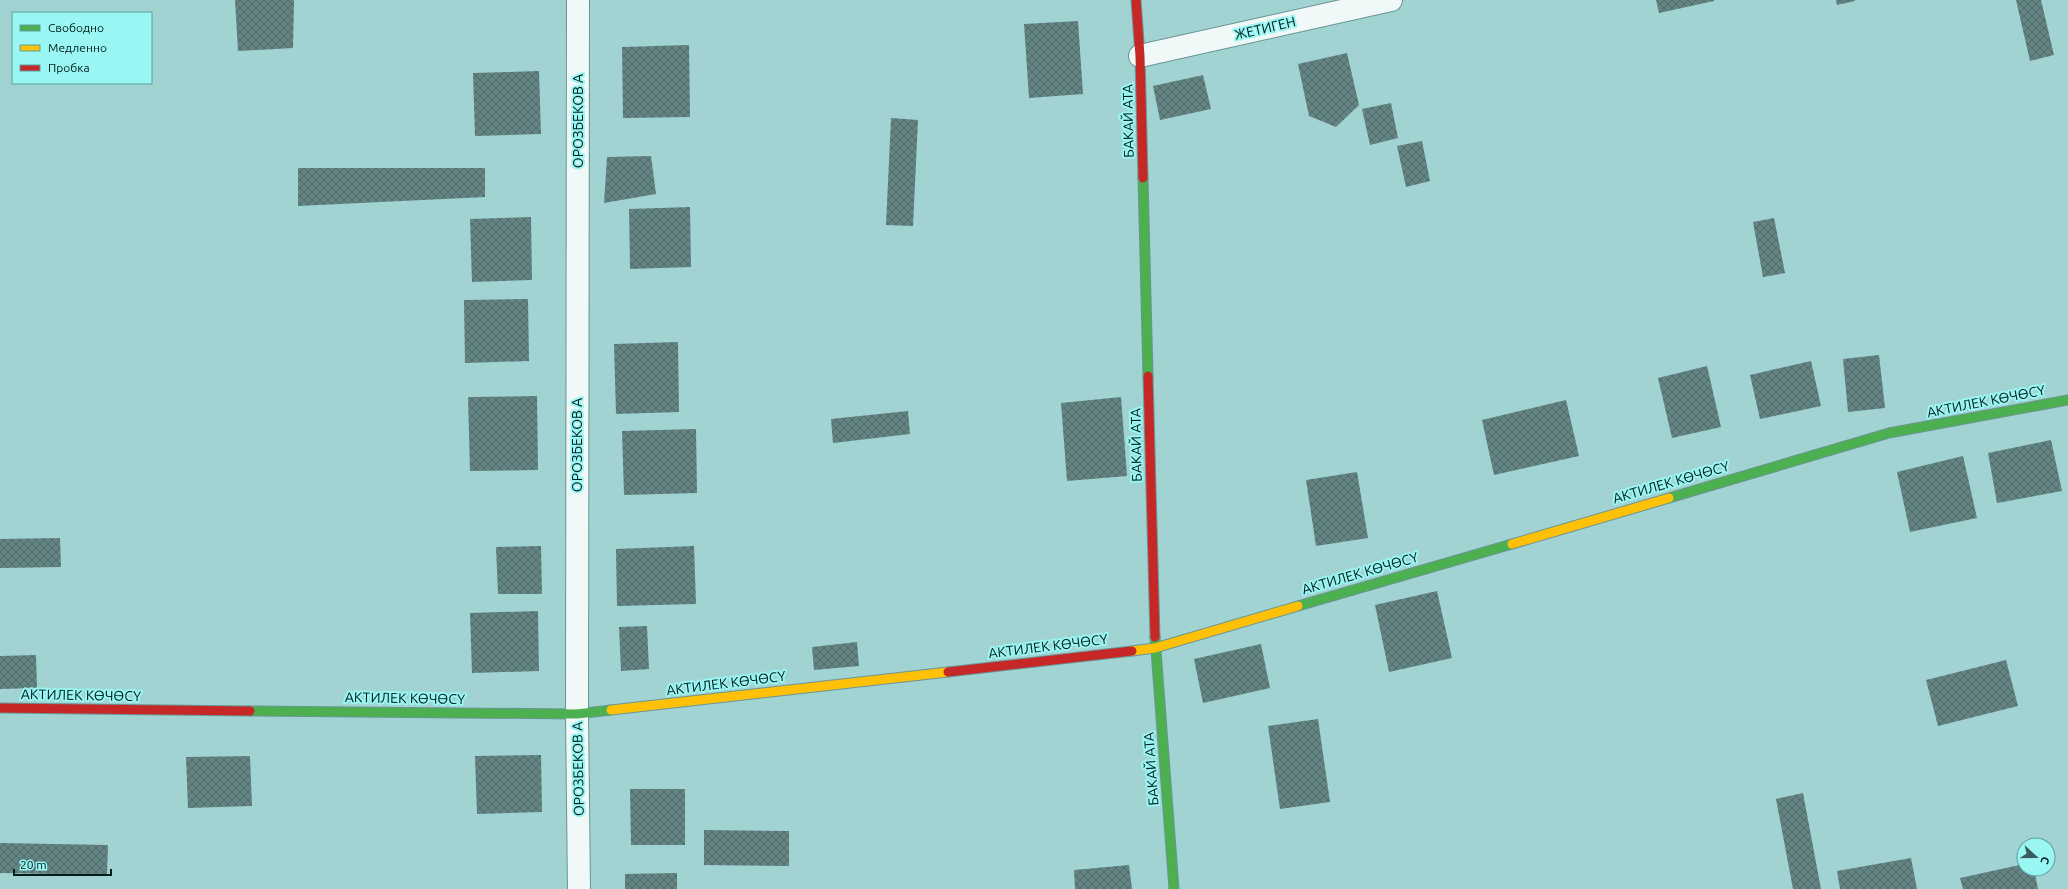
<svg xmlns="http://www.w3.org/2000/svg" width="2068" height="889" font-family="Ubuntu,sans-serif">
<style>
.building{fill:url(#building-cross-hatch)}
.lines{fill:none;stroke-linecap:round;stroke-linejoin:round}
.street-casing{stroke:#6a9594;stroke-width:24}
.fast-casing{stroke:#6a9594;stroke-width:11}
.slow-casing{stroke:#6a9594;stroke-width:11}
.jam-casing{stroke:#6a9594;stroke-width:11}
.street{stroke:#f1f8f8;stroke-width:22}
.fast{stroke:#4caf50;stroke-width:9}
.slow{stroke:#ffc107;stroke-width:9}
.jam{stroke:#c62828;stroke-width:9}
.labels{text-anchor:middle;stroke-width:4;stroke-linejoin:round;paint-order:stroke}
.street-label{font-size:14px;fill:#001c1b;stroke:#99f6f3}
</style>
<defs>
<pattern id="building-cross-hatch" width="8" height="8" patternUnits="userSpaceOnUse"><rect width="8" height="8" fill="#638483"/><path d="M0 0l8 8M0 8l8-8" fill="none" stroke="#4f6b6a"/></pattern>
</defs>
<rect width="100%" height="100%" fill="#a1d3d2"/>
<g class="building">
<polygon points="235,0 294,0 293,48 238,51"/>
<polygon points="1656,0 1714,0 1714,1 1659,13"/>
<polygon points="1836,0 1855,0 1855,1 1837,5"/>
<polygon points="2016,0 2041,0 2054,55 2030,61"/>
<polygon points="1078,21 1083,94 1029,98 1024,24"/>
<polygon points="689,45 690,117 623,118 622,47"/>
<polygon points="1347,53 1359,105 1336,127 1309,116 1298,64"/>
<polygon points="539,71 541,134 475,136 473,73"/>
<polygon points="1203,75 1211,109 1160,120 1153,86"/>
<polygon points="1391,103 1398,138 1370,145 1362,109"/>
<polygon points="891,118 918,120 913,226 886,225"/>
<polygon points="1422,141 1430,181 1406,187 1397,146"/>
<polygon points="651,156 656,194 604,203 607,157"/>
<polygon points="298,168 485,168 485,197 298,206"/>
<polygon points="690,207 691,267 630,269 629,209"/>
<polygon points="531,217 532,280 472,282 470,219"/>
<polygon points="1774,218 1785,273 1763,277 1753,222"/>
<polygon points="528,299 529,361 465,363 464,300"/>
<polygon points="678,342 679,412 616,414 614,344"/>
<polygon points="1879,355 1885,408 1848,412 1843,359"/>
<polygon points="1811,361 1821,406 1760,419 1750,375"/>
<polygon points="1707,366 1721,427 1672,438 1658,378"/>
<polygon points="537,396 538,470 470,471 468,397"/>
<polygon points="1121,397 1127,476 1067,481 1061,403"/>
<polygon points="1566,400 1579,456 1494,475 1482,420"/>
<polygon points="908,411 910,434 833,443 831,419"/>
<polygon points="696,429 697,493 624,495 622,431"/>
<polygon points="2051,440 2062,491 1997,503 1988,453"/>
<polygon points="1963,456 1977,518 1910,532 1897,472"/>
<polygon points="1357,472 1368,538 1316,546 1306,480"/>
<polygon points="60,538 61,567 0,568 0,539"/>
<polygon points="541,546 542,594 498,594 496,547"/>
<polygon points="694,546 696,604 617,606 616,549"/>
<polygon points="1437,591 1452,658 1389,672 1375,605"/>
<polygon points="538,611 539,671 472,673 470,613"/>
<polygon points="647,626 649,669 621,671 619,627"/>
<polygon points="857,642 859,666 814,670 812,647"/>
<polygon points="1261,644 1270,688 1203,703 1194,659"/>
<polygon points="36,655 37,688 0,689 0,656"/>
<polygon points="2006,660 2018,706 1938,726 1926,680"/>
<polygon points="1318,719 1330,802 1280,809 1268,726"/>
<polygon points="541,755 542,812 477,814 475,756"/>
<polygon points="250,756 252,806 188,808 186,757"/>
<polygon points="630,789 685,789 685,845 631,845"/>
<polygon points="1803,793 1821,889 1793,889 1776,799"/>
<polygon points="704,830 789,831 789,866 704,865"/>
<polygon points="0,843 108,845 107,875 0,873"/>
<polygon points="1911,858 1917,889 1840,889 1837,871"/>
<polygon points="2024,864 2024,869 2034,869 2038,889 1963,889 1960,878"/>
<polygon points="1129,865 1132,889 1075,889 1074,870"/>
<polygon points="677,873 677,889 625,889 625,874"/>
</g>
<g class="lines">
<defs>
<g id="street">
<polyline points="578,0 577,714 579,889"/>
<polyline points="1140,56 1391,0"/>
</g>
<g id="fast">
<polyline points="1143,178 1148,376"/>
<polyline points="1669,498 1889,433 2068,400"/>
<polyline points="1298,606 1512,544"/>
<polyline points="1155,637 1174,889"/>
<polyline points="250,711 577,714 611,710"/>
</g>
<g id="slow">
<polyline points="1512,544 1669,498"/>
<polyline points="1132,651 1155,648 1298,606"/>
<polyline points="611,710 948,672"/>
</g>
<g id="jam">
<polyline points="1136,0 1140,56 1143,178"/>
<polyline points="1148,376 1155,637"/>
<polyline points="948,672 1132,651"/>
<polyline points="0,708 250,711"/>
</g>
</defs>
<use href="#street" class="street-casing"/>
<use href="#fast" class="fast-casing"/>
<use href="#slow" class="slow-casing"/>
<use href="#jam" class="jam-casing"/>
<use href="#street" class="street"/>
<use href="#fast" class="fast"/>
<use href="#slow" class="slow"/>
<use href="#jam" class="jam"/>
</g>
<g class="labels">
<g class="street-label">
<text transform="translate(1265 28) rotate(-13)" y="5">ЖЕТИГЕН</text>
<text transform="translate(578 121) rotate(-90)" y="5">ОРОЗБЕКОВ А</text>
<text transform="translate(1128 121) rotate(-91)" y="5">БАКАЙ АТА</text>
<text transform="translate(1986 401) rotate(-11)" y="5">АКТИЛЕК КӨЧӨСҮ</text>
<text transform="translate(577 445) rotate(-90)" y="5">ОРОЗБЕКОВ А</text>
<text transform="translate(1136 445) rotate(-91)" y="5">БАКАЙ АТА</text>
<text transform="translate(1671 482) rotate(-16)" y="5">АКТИЛЕК КӨЧӨСҮ</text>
<text transform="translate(1360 573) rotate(-16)" y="5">АКТИЛЕК КӨЧӨСҮ</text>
<text transform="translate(1048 646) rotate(-7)" y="5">АКТИЛЕК КӨЧӨСҮ</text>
<text transform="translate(726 683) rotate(-7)" y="5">АКТИЛЕК КӨЧӨСҮ</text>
<text transform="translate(81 695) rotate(1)" y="5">АКТИЛЕК КӨЧӨСҮ</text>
<text transform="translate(405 698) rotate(1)" y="5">АКТИЛЕК КӨЧӨСҮ</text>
<text transform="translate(578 769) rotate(-91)" y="5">ОРОЗБЕКОВ А</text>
<text transform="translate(1151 769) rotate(-94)" y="5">БАКАЙ АТА</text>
</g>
</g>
<rect x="12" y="12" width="140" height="72" fill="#99f6f3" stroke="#5c9f9d"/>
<rect x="20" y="25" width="20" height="6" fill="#4caf50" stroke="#5c9f9d"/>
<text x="48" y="32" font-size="12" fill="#001c1b">Свободно</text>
<rect x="20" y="45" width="20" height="6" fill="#ffc107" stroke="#5c9f9d"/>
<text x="48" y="52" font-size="12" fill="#001c1b">Медленно</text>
<rect x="20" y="65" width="20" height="6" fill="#c62828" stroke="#5c9f9d"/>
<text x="48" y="72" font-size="12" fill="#001c1b">Пробка</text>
<g transform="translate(2036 857) rotate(111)"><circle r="19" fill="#99f6f3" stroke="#5c9f9d"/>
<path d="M0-3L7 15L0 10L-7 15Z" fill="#385c5b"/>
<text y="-6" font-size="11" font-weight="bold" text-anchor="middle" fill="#001c1b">С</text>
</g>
<path d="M14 869v6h97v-6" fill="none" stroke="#001c1b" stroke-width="2"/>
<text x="20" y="869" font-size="12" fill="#001c1b" stroke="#99f6f3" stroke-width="3" paint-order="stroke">20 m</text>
</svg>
